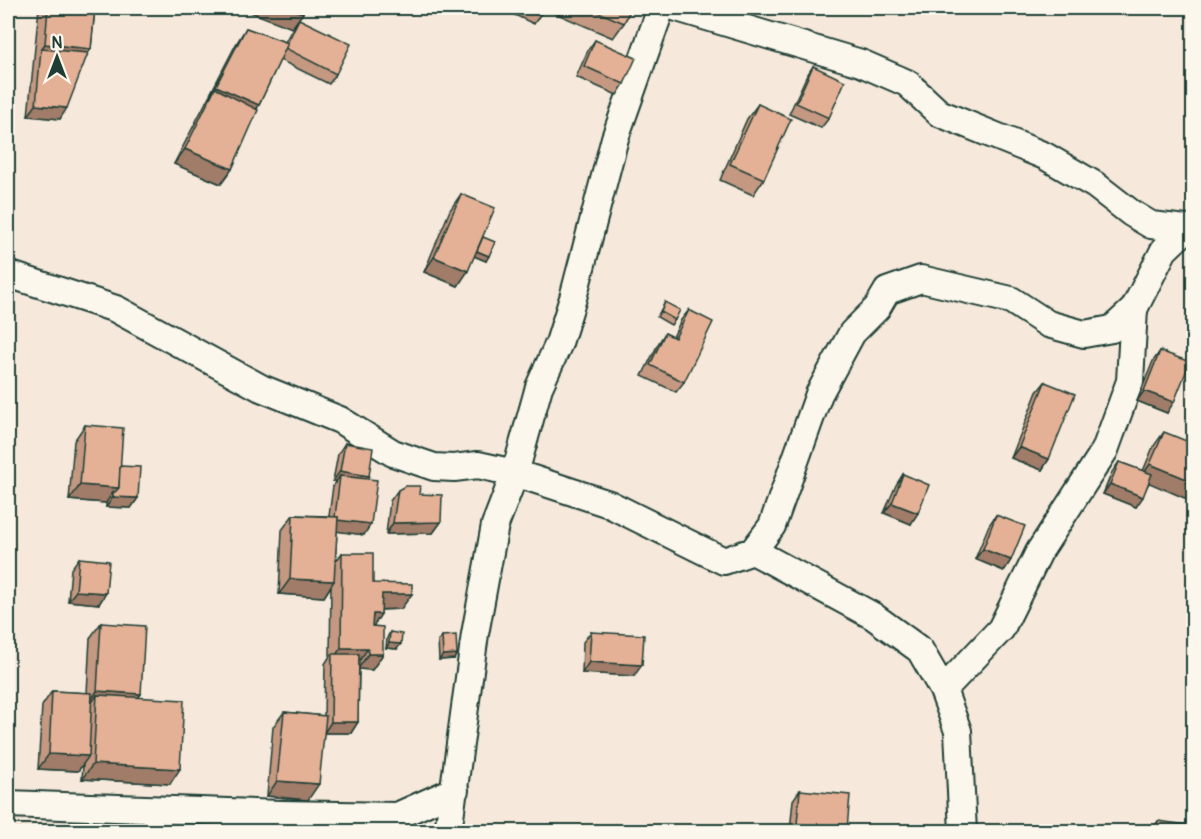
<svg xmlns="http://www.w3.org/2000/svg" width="1201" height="839" font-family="Pangolin,sans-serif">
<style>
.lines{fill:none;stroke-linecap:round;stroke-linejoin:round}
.minor-casing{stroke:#1f3d34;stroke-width:30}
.minor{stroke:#fbf7ec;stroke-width:26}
.wall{fill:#c49881;stroke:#1f3d34;stroke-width:1.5}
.shaded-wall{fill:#a07c69;stroke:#1f3d34;stroke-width:1.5}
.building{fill:#e4b196;stroke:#1f3d34;stroke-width:1.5}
</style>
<rect width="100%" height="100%" fill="#f6e9db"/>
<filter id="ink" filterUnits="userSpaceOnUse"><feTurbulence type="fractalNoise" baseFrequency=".0167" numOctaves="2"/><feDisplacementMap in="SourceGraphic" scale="12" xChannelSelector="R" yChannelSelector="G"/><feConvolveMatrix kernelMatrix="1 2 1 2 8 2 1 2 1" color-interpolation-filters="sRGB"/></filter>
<g filter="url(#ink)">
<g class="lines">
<defs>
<g id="minor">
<polyline points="677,8 861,63 907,83 939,113 1045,156 1095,185 1131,213 1151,225 1186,229"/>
<polyline points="8,274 116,309 261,388 340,420 393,453 434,467 454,468 478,465 515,473 609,504 724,561 753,551 772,526 819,394 852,333 877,308 887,291 921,279 1011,300 1048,324 1084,334 1112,329 1134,309 1164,250 1186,229 1194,227"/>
<polyline points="753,551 873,616 920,650 943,690 958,731 963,832"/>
<polyline points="943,690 1001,629 1039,552 1105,450 1130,381 1134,309"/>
<polyline points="8,804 280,814 397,816 455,790"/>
<polyline points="448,832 475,634 495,525 515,473 539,387 559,343 573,298 615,138 661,8"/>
</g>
</defs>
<use href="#minor" class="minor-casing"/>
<use href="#minor" class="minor"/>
</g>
<g class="wall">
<polygon points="39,8 95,8 91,49 88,53 60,119 28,116"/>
<polygon points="505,8 544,8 541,13 534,24 504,10"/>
<polygon points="552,8 631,8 624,23 613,38 550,11"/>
<polygon points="299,19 336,74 329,84 280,60 259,105 257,109 232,169 221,184 174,164 236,44 246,28 285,42 292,29"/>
<polygon points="595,40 624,84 617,95 576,77 588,50"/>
<polygon points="813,66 829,118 821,128 789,114 806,77"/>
<polygon points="758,104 764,179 753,195 720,180 747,119"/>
<polygon points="461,194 483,237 486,261 474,256 458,286 424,272 450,210"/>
<polygon points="665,302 675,320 671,325 657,317"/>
<polygon points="689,310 684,382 676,392 642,376 658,344 665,333 673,337 681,320"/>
<polygon points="1160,351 1167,413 1137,401 1153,361"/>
<polygon points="1045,382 1049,459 1042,470 1011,458 1037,392"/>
<polygon points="85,425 120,466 138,498 131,508 106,507 106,503 69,500 74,441"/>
<polygon points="1164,432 1149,483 1136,507 1103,494 1112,472 1119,462 1143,471 1153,447"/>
<polygon points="345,443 366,479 364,535 337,531 335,563 342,553 401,609 381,610 381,614 373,626 383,654 372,670 359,669 358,722 351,733 324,733 308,800 267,796 273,727 284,712 324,716 325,664 330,656 331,586 324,597 279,594 282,530 293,515 329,516 333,486 336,482 333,481 338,454"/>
<polygon points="903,474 911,524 884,513 896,485"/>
<polygon points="398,490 419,494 441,522 433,533 386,534 390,501"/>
<polygon points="996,515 1011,560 1004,571 975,559 989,525"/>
<polygon points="79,558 106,593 99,604 68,601 71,569"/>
<polygon points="101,623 141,694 138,698 170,784 82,779 83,764 78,771 38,769 42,706 52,691 87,693 90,638"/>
<polygon points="390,632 397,649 386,648 387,638"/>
<polygon points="591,632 634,676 582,673 583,642"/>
<polygon points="442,636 454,659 439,660 438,641"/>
<polygon points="800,790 845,831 790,831 793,800"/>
<polygon points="1158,821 1194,831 1151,831"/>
<polygon points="1033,824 1081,831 1028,831"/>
</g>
<g class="shaded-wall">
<polygon points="247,8 289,8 303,13 292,28 245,10"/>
<polygon points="45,44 91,49 80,64 41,49"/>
<polygon points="216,86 259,105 249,120 215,88 206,102"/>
<polygon points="36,105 67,108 60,119 28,116"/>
<polygon points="185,149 232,169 221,184 174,164"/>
<polygon points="474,250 489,256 486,261 471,255"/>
<polygon points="434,257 468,271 458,286 424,272"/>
<polygon points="1144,391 1174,402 1167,413 1137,401"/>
<polygon points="1019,447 1049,459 1042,470 1011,458"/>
<polygon points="1150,464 1194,482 1194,502 1140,479"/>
<polygon points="340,471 369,476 361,486 340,476 336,482 333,481"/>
<polygon points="1110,484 1143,497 1136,507 1103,494"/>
<polygon points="80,485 119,488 113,496 113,492 106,503 69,500"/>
<polygon points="113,497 138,498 131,508 106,507"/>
<polygon points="892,503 918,513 911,524 884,513"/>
<polygon points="334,519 371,524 364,535 327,530"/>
<polygon points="441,522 433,533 386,534 393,523"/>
<polygon points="983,549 1011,560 1004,571 975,559"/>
<polygon points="290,579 334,581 324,597 279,594"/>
<polygon points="76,591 106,593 99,604 68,601"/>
<polygon points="382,594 412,594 401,609 371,610"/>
<polygon points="373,614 381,614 371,630"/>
<polygon points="389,643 401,644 397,649 386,648"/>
<polygon points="341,648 368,648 358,663 332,660"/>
<polygon points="368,654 383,654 372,670 358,669"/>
<polygon points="457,654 454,659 439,660 443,655"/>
<polygon points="589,662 642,665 634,676 582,673"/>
<polygon points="97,691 141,694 130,709 97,695 89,707 86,707"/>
<polygon points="331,722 358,722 351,733 324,733"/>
<polygon points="49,754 89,756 78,771 38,769"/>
<polygon points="93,764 180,769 170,784 82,779"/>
<polygon points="277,781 319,784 308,800 267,796"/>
<polygon points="797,824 847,829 845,831 792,831"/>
</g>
<g class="building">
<polygon points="48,8 95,8 91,49 45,44"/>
<polygon points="289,8 304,8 303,13"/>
<polygon points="529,8 544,8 541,13"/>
<polygon points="589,8 631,8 624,23"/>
<polygon points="299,19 351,44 336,74 285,48"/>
<polygon points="246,28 288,43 259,105 216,86"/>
<polygon points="595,40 636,58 624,84 584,66"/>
<polygon points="41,49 88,53 67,108 36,105"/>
<polygon points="813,66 845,81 829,118 796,103"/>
<polygon points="215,88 258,110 232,169 185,149"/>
<polygon points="758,104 791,119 764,179 730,164"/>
<polygon points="461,194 495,208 468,271 434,257"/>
<polygon points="483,237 495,242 489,256 477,251"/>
<polygon points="665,302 680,310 675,320 661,312"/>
<polygon points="689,310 713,322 684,382 650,365 665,333 675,338"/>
<polygon points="1160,351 1190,362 1174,402 1144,391"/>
<polygon points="1045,382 1075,394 1049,459 1019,447"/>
<polygon points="85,425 123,428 119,488 80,485"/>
<polygon points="1164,432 1194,444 1194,482 1150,464"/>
<polygon points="345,443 373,448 369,476 340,471"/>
<polygon points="1119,462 1152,474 1143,497 1110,484"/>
<polygon points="120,466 140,467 138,498 113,497 113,492 115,492 119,488"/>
<polygon points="903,474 929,485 918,513 892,503"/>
<polygon points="340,476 377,480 371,524 337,520 338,517 335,517"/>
<polygon points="405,486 420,486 419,494 442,495 441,522 393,523 398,490"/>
<polygon points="293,515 338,517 334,581 290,579"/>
<polygon points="996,515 1025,526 1011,560 983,549"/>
<polygon points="342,553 373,553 373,583 412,584 412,594 382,594 381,614 373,614 372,626 383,627 383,654 368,654 368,648 341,648"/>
<polygon points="79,558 109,561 106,593 76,591"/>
<polygon points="101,623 145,626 141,694 97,691"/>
<polygon points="390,632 402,634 401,644 389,643"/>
<polygon points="591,632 644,635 642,665 589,662"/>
<polygon points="456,635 457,654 443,655 442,636"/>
<polygon points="332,654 359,654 358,722 331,722"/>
<polygon points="52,691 92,693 89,756 49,754"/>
<polygon points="97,695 184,700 180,769 93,764"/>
<polygon points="284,712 326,716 319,784 277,781"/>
<polygon points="800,790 850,795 847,829 797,824"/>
<polygon points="1158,821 1194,826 1194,831 1156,831"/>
<polygon points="1033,824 1081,829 1081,831 1032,831"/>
</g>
</g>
<rect width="1201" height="839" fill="none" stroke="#fbf7ec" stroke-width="30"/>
<rect x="15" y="15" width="1171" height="809" fill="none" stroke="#1f3d34" stroke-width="2" filter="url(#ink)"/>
<g transform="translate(57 57)" stroke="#fbf7ec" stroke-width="4.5" paint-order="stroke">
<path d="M0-4.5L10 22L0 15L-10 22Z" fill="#1f3d34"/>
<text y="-9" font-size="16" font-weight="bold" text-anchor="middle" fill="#1f3d34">N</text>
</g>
</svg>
